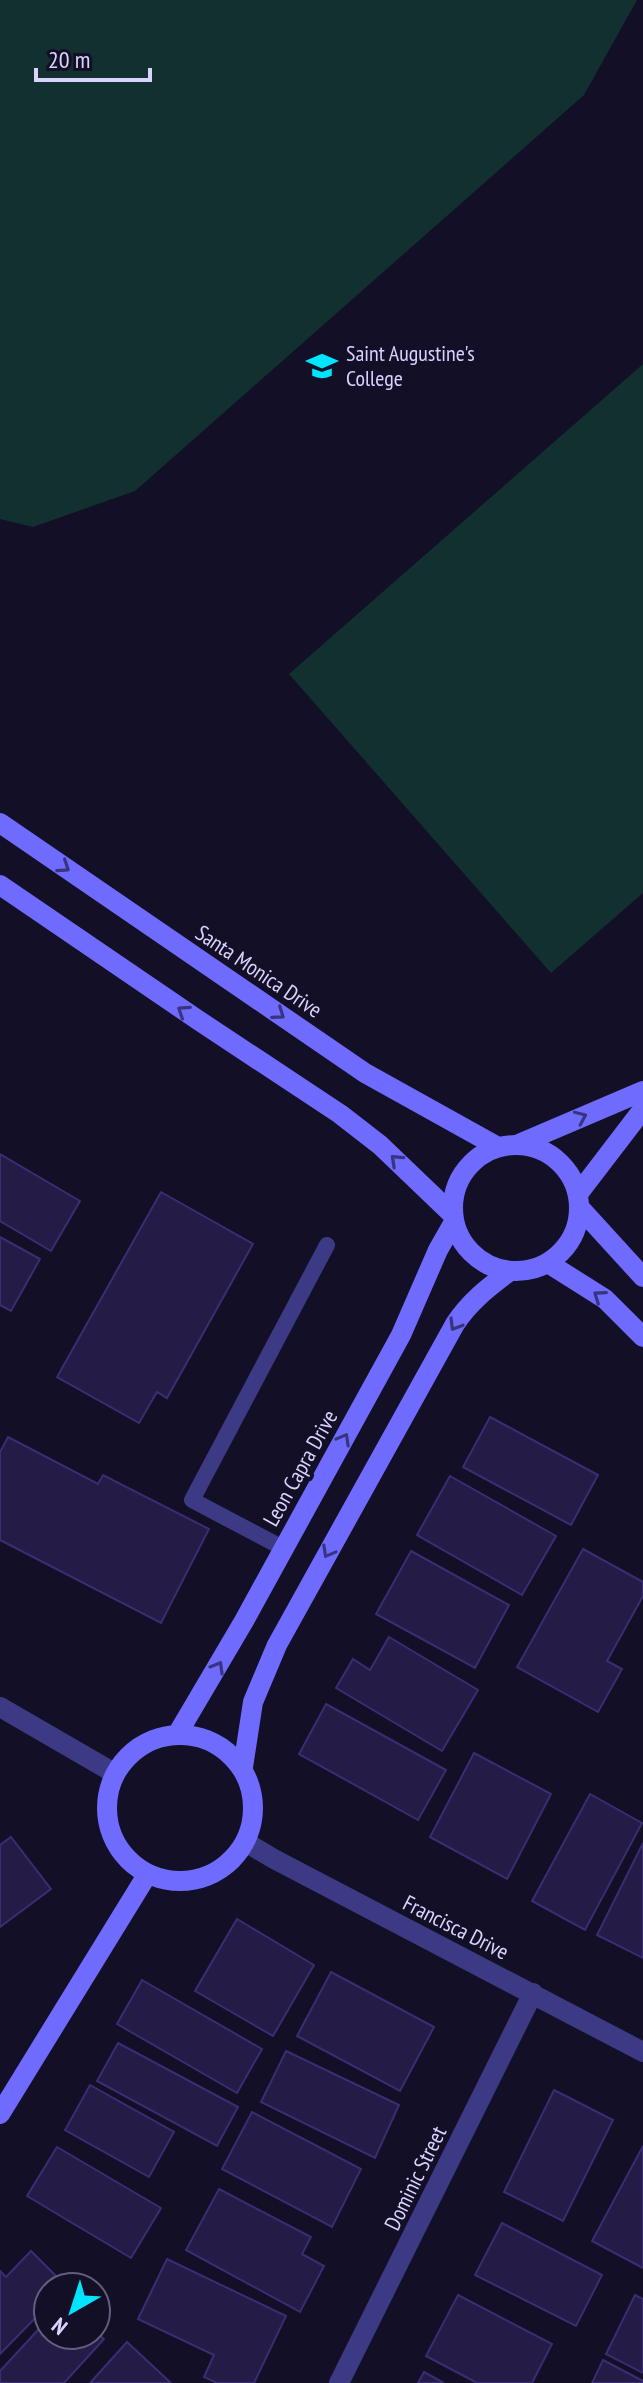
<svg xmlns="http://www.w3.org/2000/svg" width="643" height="2383" font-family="'PT Sans Narrow',sans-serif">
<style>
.green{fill:#12302f}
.building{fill:#241b47;stroke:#3b2d73;stroke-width:2}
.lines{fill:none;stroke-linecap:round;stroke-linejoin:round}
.lane{stroke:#3d3a85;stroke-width:16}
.street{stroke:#3d3a85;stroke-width:20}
.secondary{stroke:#6f6bff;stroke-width:20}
.oneway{stroke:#38347d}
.labels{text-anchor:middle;stroke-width:8;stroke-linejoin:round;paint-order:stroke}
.poi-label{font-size:22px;fill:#d9d4ff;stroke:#130f26;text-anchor:start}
.street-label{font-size:22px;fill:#d9d4ff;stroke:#130f26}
</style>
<rect width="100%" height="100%" fill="#130f26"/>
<g class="green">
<polygon points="0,0 637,0 584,95 135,491 33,527 0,519"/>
<polygon points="643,364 643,893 551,973 289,674"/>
</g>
<g class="building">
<polygon points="0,1154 80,1201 51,1251 0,1221"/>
<polygon points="161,1192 253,1244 167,1398 157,1392 139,1423 57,1377"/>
<polygon points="0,1237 40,1259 11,1311 0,1305"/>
<polygon points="490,1417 598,1475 571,1525 463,1467"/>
<polygon points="8,1437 98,1484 103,1475 209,1529 161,1623 0,1540 0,1452"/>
<polygon points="450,1476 556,1536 522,1595 417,1535"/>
<polygon points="583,1549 643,1582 643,1596 607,1661 622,1669 598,1712 517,1667"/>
<polygon points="411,1551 509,1605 475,1668 376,1614"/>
<polygon points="389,1637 478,1690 442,1751 336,1688 353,1659 370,1670"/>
<polygon points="326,1704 446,1770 418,1820 299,1754"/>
<polygon points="474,1753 551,1794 507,1879 430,1837"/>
<polygon points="590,1794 642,1823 585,1930 532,1901"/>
<polygon points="11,1837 51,1889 0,1927 0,1845"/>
<polygon points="643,1843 643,1958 597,1935"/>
<polygon points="237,1919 314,1965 273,2036 195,1991"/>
<polygon points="331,1972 434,2027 400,2091 297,2036"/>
<polygon points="142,1980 262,2049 237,2093 117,2024"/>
<polygon points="118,2043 238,2107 217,2146 97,2081"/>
<polygon points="286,2051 399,2105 375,2158 261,2102"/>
<polygon points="90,2085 174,2132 149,2177 65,2130"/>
<polygon points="554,2090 613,2120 563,2221 504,2192"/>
<polygon points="252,2112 361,2169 332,2227 222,2169"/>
<polygon points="643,2146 643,2268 592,2241"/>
<polygon points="57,2147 161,2208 131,2258 27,2196"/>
<polygon points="219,2189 311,2237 302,2254 324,2266 300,2312 186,2250"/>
<polygon points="502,2223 602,2275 576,2326 475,2275"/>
<polygon points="31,2251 66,2286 48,2287 48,2305 0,2354 0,2271 6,2277"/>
<polygon points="167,2259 286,2316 254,2383 217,2383 204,2377 214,2355 138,2319"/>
<polygon points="458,2295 552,2344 532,2383 477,2383 426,2356"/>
<polygon points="635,2295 643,2299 643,2373 606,2354"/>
<polygon points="48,2319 48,2335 96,2335 96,2332 104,2339 64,2383 0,2383 0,2371"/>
<polygon points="127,2342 171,2383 90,2383"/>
<polygon points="603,2360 643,2381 643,2383 592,2383"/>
<polygon points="424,2372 444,2383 418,2383"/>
</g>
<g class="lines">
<polyline class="lane" points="283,1548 192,1500 327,1245"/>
<g class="street">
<polyline points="0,1707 114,1773"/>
<polyline points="247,1843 274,1859 643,2052"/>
<polyline points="339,2383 533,1993"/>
</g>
<g class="secondary">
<polyline points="0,823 365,1073 498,1147"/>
<polyline points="0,885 198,1020 340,1114 380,1145 452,1214"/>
<polyline points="519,1144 643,1091"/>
<circle cx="516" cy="1208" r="63"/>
<polyline points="578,1194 643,1109"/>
<polyline points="580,1208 643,1277"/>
<polyline points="548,1263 605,1299 643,1337"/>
<polyline points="178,1733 244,1621 401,1335 438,1250 454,1222"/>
<circle cx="180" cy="1808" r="73"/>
<path d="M243,1767L253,1702L277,1645L455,1324C470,1301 489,1287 510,1271"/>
<polyline points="0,2114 147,1875"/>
</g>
</g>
<defs><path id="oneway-chevron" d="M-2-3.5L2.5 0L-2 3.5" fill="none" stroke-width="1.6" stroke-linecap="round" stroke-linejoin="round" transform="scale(2)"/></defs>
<g class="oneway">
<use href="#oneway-chevron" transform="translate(64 867) rotate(34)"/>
<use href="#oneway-chevron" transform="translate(183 1011) rotate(-146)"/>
<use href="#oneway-chevron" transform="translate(279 1014) rotate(35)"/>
<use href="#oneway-chevron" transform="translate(581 1117) rotate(-24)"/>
<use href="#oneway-chevron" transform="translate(396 1160) rotate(-137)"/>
<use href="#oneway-chevron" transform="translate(599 1296) rotate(-145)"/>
<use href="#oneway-chevron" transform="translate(455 1325) rotate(121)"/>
<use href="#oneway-chevron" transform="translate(344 1439) rotate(-61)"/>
<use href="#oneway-chevron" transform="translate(328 1552) rotate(119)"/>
<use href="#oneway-chevron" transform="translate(218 1667) rotate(-60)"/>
</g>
<defs>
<symbol id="school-bare" viewBox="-9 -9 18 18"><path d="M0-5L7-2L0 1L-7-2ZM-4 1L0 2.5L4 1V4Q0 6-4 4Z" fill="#00e5ff" stroke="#130f26" stroke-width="2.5" paint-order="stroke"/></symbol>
</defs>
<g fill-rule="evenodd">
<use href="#school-bare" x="300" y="344" width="44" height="44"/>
</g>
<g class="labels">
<g class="poi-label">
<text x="346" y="361">Saint Augustine's<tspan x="346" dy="25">College</tspan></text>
</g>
<g class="street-label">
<text transform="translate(259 971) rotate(34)" y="8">Santa Monica Drive</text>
<text transform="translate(300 1468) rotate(-61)" y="8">Leon Capra Drive</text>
<text transform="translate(456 1927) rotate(27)" y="8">Francisca Drive</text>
<text transform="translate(415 2178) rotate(-64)" y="8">Dominic Street</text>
</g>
</g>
<g transform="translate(72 2311) rotate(219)"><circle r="38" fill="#130f26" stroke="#625e7d" stroke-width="2"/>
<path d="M0-6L14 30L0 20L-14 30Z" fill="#00e5ff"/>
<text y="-12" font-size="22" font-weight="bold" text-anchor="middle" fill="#d9d4ff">N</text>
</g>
<path d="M36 68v12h114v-12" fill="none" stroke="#d9d4ff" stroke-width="4"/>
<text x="48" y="68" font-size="24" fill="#d9d4ff" stroke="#130f26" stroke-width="6" paint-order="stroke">20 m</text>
</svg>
